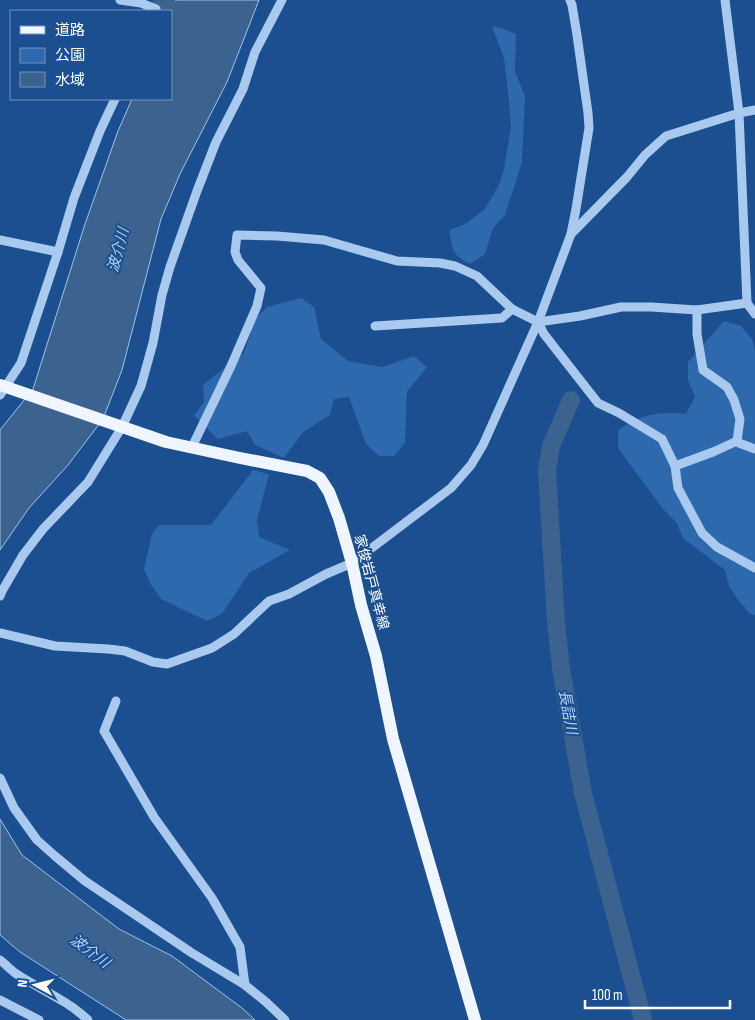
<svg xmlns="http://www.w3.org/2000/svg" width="755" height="1020" font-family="'Sofia Sans Condensed','Noto Sans JP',sans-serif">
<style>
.green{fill:#2e69ad}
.water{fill:#3c6290;stroke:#9cc4f0}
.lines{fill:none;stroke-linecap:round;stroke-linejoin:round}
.river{stroke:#3c6290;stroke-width:18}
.minor{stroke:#a9c9ee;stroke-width:9}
.major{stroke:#f0f6ff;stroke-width:12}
.labels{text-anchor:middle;stroke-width:4;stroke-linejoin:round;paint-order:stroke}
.street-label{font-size:14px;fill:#fff;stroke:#1b4f8f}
.water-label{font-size:15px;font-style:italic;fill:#b5d3f5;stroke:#1b4f8f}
</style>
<rect width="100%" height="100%" fill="#1b4f8f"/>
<g class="green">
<path d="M492,26L501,28L516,34L515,72L525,96L522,162L505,215L493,228L485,254L470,264C451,255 453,249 449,230L465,224L485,209L499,185L504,169L511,126L509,101L504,58Z"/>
<polygon points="301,298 314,307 321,339 348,361 382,367 414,356 427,367 407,392 405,443 394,456 379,456 366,444 349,397 334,399 330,415 303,432 284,458 255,445 247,431 218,439 194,416 204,402 203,385 244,353 255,319 267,307"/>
<path d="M724,321L741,326L752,339L755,351V615L750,614L739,601L729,586L725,570L683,538L676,522L663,509L618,448V430C642,415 657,411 686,414L695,397L688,380V362Z"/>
<polygon points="253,470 269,474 257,520 259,537 290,550 249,573 222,614 207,621 161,599 151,585 144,569 152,534 159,525 211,525"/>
</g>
<g class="water">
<polygon points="176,0 259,0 227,82 180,174 161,219 122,370 103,419 68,465 29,508 0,550 0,430 33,389 85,224 118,131 132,99 171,99 171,13"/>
<polygon points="0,819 22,855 119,929 172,956 242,1008 255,1020 126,1020 20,952 0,935"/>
</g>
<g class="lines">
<g class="river">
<polyline points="162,3 193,23"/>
<polyline points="571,400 551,446 547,470 556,622 561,668 583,793 643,1020"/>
</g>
<g class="minor">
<polyline points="120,0 141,3 156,9"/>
<polyline points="571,234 627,177 645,155 666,136 739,113 755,110"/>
<polyline points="0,240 58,252"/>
<polyline points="747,303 755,314"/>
<polyline points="697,310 697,334 703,370 727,387 734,400 740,419 737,441"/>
<polyline points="538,322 544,334 598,403 619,413 662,439 675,466 678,488 702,533 717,547 755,568"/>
<polyline points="375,326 502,318 512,309"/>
<polyline points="0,395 21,363 58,252 74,198 100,131 115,99"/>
<polyline points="737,441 739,443 755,449"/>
<polyline points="192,447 231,366 257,306 261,288 238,260 235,252 237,235 277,236 324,240 397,261 440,263 455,266 477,276 512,309 538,322 580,316 621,307 651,307 697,310 747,303 739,113 725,0"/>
<polyline points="675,466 713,452 737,441"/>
<polyline points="0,596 2,591 23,555 43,529 88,482 122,427 141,386 153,343 162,295 170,267 197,191 216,142 243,89 255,52 282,0"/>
<polyline points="0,633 55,646 108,649 125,651 153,662 167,664 212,648 234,634 269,601 289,594 326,574 352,563 451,488 471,465 483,445 538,322 571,234 576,209 589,128 588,113 577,35 572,5 570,0"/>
<polyline points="116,701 104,731 154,817 212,898 240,947 245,985"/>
<polyline points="0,778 14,808 37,840 55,856 85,881 192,953 245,985 266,1002 285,1020"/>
<path d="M0,960C5,964 10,969 15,973C39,989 67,1000 88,1020"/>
<polyline points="0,1000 39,1020"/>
</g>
<polyline class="major" points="0,385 166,442 240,458 307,471 320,478 329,492 339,518 352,563 361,605 376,656 393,739 475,1020"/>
</g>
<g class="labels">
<g class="street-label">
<text transform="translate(372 582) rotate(75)" y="5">家俊岩戸真幸線</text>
</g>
<g class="water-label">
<text transform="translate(118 250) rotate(-75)" y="5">波介川</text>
<text transform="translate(568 712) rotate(80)" y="5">長詰川</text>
<text transform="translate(90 951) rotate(37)" y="5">波介川</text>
</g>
</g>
<rect x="10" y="10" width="162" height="90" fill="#1b4f8f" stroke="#7695bc"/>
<rect x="20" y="26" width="25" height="8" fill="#f0f6ff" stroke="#7695bc"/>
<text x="55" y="35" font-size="15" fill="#ffffff">道路</text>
<rect x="20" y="48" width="25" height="15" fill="#2e69ad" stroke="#7695bc"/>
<text x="55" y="60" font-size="15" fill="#ffffff">公園</text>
<rect x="20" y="72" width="25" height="15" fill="#3c6290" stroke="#7695bc"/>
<text x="55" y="85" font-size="15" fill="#ffffff">水域</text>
<g transform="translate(35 985) rotate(277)" stroke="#1b4f8f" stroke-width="4" paint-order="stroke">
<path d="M0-4L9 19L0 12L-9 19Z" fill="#ffffff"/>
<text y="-8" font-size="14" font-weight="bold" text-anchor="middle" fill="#ffffff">N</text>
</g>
<path d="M585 1000v8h145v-8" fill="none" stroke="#ffffff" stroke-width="2.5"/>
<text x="592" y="1000" font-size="15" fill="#ffffff" stroke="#1b4f8f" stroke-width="4" paint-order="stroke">100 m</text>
</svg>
